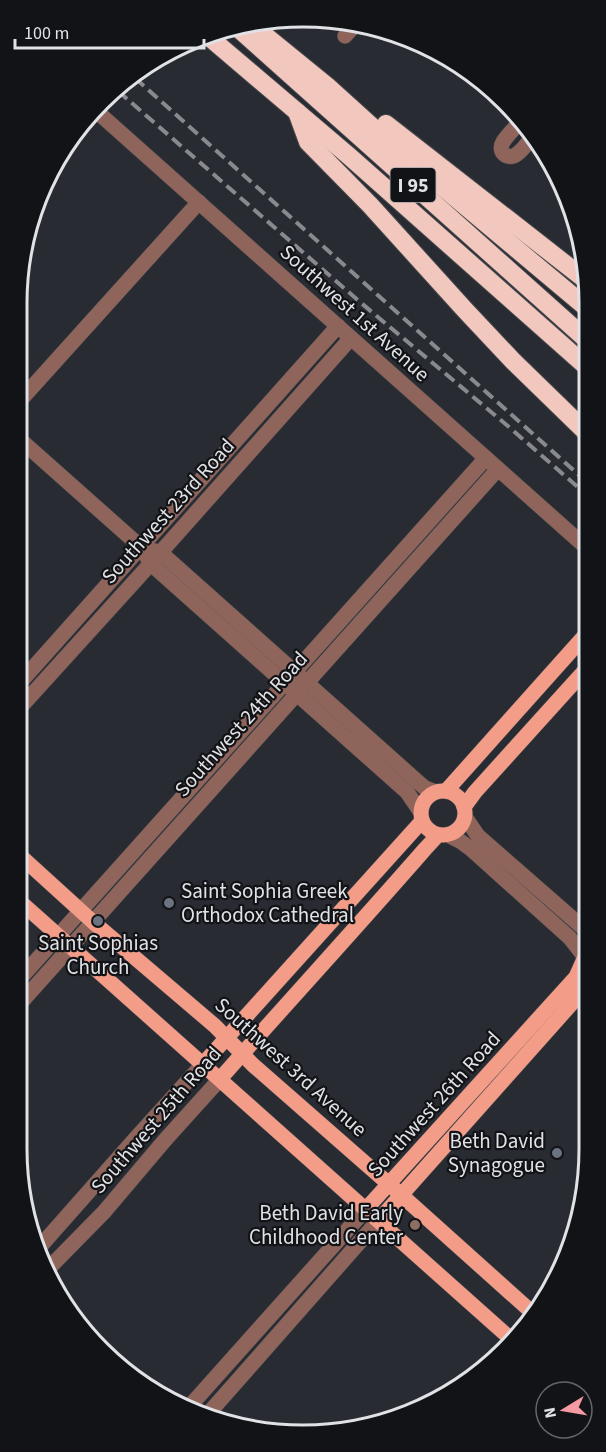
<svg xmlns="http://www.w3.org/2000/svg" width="606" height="1452" font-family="'Source Sans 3',sans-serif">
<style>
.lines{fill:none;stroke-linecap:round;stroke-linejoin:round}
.minor-casing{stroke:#45484e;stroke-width:16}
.major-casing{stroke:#45484e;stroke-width:16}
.highway-casing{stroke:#45484e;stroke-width:20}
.minor{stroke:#8f655b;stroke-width:15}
.major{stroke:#f39d89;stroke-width:15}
.highway{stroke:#f2c7bd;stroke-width:18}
.rail{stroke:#888a8f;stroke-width:4;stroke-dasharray:12 6;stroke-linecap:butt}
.worship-dot{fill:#6b7280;stroke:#121316;stroke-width:2}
.education-dot{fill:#8d6e63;stroke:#121316;stroke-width:2}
.labels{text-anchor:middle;stroke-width:4.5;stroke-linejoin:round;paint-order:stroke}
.shield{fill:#121316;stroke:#a2a4a8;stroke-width:1.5}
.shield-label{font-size:20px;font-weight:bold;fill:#e0e2e6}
.street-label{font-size:21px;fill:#e0e2e6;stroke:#121316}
.poi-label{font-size:21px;fill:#e0e2e6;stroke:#121316;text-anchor:end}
.rim{fill:none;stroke:#e0e2e6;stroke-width:3}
</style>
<rect width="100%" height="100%" fill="#282b31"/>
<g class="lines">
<defs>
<g id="minor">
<polyline points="345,36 354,26"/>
<polyline points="94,109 588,549"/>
<path d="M522,120C516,127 508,134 503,142C497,152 508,161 517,154C523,150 528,142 533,136"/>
<polyline points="16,405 199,202"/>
<polyline points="16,436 142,548 151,564 407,792 420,811"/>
<polyline points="150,550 160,552 418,782 425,788 436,792"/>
<polyline points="16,687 338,326"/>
<polyline points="16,712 144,571 351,338"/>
<polyline points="465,817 478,836 589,933"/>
<polyline points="448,835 460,841 471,849 570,938 584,956"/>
<polyline points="16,983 486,458"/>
<polyline points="16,1008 498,469"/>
<polyline points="37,1250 136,1138 203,1064"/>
<polyline points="48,1269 104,1212 165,1140 220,1079"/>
<polyline points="189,1407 366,1209"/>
<polyline points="208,1414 379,1220"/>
</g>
<g id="major">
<circle cx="443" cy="813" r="22"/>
<polyline points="446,791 588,632"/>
<polyline points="464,807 475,792 588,667"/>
<polyline points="16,852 93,922 215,1026 253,1065 390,1185 535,1315"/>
<polyline points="16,898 512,1340"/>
<polyline points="203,1064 422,821"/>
<path d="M220,1079C288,1002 357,927 425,849L438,835"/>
<polyline points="366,1209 576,977 584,959"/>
<polyline points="379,1220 589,984"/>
</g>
<g id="highway">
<polyline points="247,27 257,29 327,86 390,143 587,308"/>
<polyline points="239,29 587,340"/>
<polyline points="209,37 349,156 587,367"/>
<polyline points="297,112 308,142 370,205 465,310 513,361 587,433"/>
<polyline points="386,124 587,281"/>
</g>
</defs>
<use href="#minor" class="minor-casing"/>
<use href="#major" class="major-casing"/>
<use href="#highway" class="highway-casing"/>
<use href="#minor" class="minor"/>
<use href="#major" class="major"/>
<use href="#highway" class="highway"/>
<g class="rail">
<polyline points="135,78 588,483"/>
<polyline points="118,91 360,302 509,427 588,496"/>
</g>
</g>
<g class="worship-dot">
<circle cx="169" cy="903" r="6"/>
<circle cx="98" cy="921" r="6"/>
<circle cx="557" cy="1153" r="6"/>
</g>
<circle class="education-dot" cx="415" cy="1225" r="6"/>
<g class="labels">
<rect class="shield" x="390.5" y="168" width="45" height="34" rx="4.5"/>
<g class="shield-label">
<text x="413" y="192">I 95</text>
</g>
<g class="street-label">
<text transform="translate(355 313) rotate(42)" y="7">Southwest 1st Avenue</text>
<text transform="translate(168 511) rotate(-48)" y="7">Southwest 23rd Road</text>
<text transform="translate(241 724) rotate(-48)" y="7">Southwest 24th Road</text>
<text transform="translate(291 1067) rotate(42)" y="7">Southwest 3rd Avenue</text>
<text transform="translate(434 1104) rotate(-48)" y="7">Southwest 26th Road</text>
<text transform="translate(156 1120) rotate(-49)" y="7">Southwest 25th Road</text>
</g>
<g class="poi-label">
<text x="181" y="898" text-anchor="start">Saint Sophia Greek<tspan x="181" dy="24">Orthodox Cathedral</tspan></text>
<text x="98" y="950" text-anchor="middle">Saint Sophias<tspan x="98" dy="24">Church</tspan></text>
<text x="545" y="1148">Beth David<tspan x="545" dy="24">Synagogue</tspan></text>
<text x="403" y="1220">Beth David Early<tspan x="403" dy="24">Childhood Center</tspan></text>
</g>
</g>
<path d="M0 0H606V1452H0ZM303 27H303A276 276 0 0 1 579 303V1149A276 276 0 0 1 303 1425H303A276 276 0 0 1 27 1149V303A276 276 0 0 1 303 27Z" fill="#121316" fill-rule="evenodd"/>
<path class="rim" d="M303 27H303A276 276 0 0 1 579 303V1149A276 276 0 0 1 303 1425H303A276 276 0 0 1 27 1149V303A276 276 0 0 1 303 27Z"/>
<g transform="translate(564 1410) rotate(259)"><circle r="28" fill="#121316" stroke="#646669" stroke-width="1.5"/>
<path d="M0-4.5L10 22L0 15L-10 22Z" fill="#f49aa2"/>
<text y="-9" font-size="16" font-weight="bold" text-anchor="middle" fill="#e0e2e6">N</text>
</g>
<path d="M15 39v9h189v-9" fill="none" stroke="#e0e2e6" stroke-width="3"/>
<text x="24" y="39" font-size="18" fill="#e0e2e6" stroke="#121316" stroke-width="4.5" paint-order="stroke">100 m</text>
</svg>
